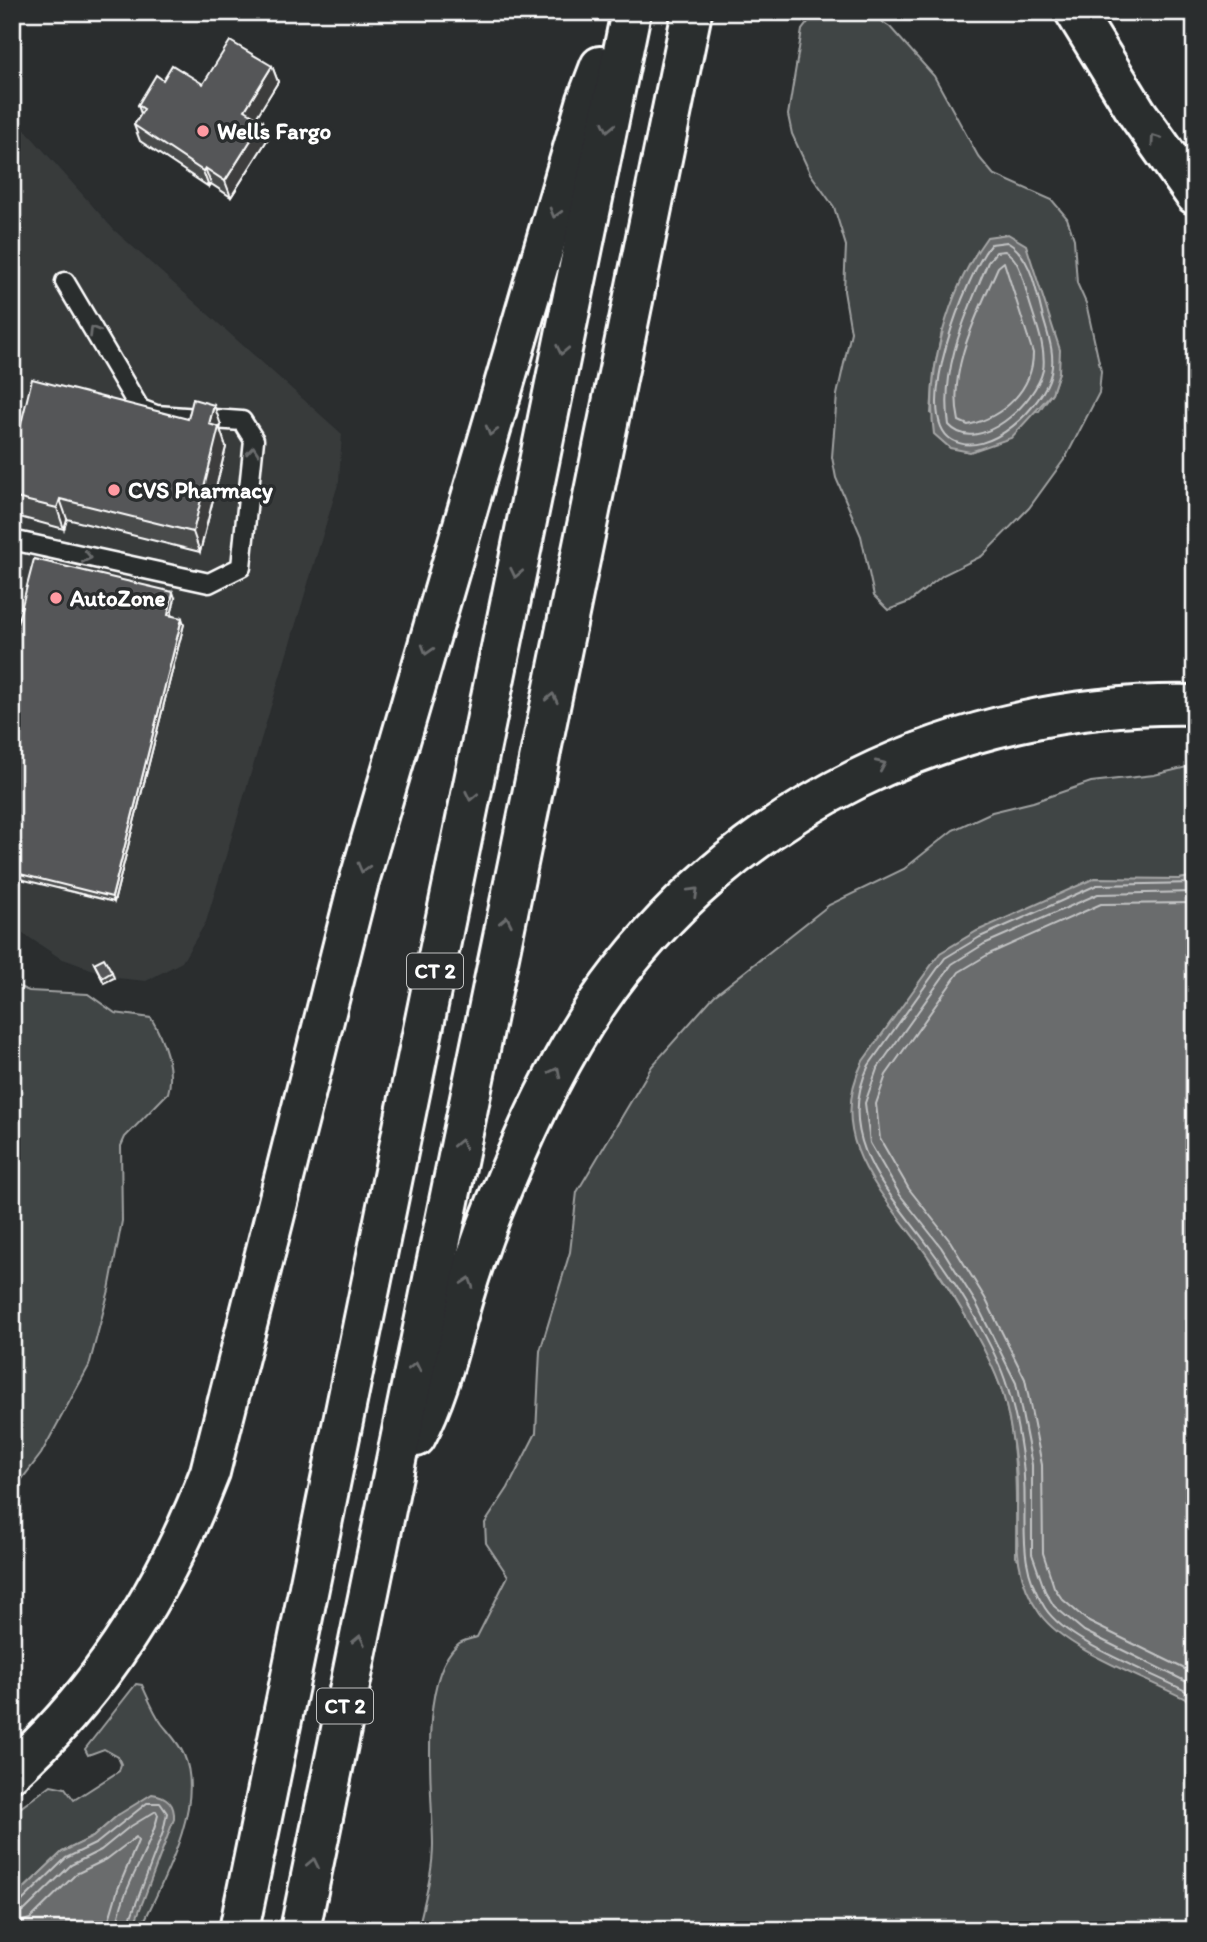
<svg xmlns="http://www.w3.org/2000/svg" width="1207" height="1942" font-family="Itim,sans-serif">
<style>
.built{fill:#373a3b}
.green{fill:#414445;stroke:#a0a2a2;stroke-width:2;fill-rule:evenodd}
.water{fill:#6a6c6d;stroke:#a6a7a7;stroke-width:2}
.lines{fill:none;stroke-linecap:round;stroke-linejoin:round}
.shore{stroke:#c3c4c5;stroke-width:2}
.lane-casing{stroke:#fff;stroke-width:23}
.highway-casing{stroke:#fff;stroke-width:44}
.lane{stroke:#2a2d2e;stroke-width:18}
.highway{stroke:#2a2d2e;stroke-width:38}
.wall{fill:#494b4c;stroke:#fff;stroke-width:2}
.shaded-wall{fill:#3c3d3e;stroke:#fff;stroke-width:2}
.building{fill:#555758;stroke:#fff;stroke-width:2}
.oneway{stroke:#6a6c6d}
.poi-dot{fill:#ff9aa2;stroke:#2a2d2e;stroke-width:2.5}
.labels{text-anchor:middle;stroke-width:7;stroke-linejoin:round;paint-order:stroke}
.shield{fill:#2a2d2e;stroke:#bfc0c0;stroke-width:2}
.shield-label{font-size:21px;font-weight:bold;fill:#fff}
.poi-label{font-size:23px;font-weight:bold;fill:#fff;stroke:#2a2d2e;text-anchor:start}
</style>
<rect width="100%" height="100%" fill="#2a2d2e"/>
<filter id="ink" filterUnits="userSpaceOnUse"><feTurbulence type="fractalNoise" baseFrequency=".0143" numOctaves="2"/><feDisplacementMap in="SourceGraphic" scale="14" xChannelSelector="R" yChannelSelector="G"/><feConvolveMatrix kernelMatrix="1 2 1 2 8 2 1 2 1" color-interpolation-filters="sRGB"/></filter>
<g filter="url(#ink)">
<polygon class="built" points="12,115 114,230 342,434 339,481 206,922 182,962 146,981 116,978 60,958 12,926"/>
<g class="green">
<path d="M867,12L890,27L934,76L978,156L993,174L1052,200L1067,218L1074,239L1077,283L1086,303L1101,371L1099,393L1066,457L1029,508L982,556L943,575L909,602L888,610L874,596L861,536L836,478L832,457L837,395L851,332L844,291L846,246L834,207L810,173L792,134L788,115L802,30L815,13ZM942,331L1059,372L1052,393L1039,411L931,413L934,372Z"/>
<path d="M1195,765V876L1180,879L928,1257C954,1298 985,1341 1001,1388C1019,1441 1016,1501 1016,1557L1174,1692L1195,1704V1930H418C424,1902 433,1873 433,1845C433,1795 417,1682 457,1645C461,1640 471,1639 477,1637L508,1576L486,1543L485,1523L508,1488L536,1433L540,1351L570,1252L577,1192L652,1066L714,996L829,905L904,869L953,830L992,812L1033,802L1091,782L1154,775Z"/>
<path d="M12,984L29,991L88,994L115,1013L151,1018C163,1038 175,1070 168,1093L125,1137L121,1146L122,1221L109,1290L89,1366L41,1454L12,1492Z"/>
<path d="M136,1684L142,1685C148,1698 154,1713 162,1724C170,1734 179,1743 184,1755C206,1805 161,1885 140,1930H132L143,1898L118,1815L93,1837L62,1852L12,1900V1814L51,1785L65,1788L74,1800L119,1771L121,1764L118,1757L104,1749L88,1755L85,1749Z"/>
</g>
<g class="water">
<path d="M1008,234L1026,245L1060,350L1059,372L1052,393L1011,438L970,452L950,448L934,434C925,370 949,289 987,237Z"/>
<path d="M1195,876V1704C1152,1680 1067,1652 1040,1614C1006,1566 1021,1519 1016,1466C1013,1441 1009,1411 1001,1388C986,1347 953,1294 929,1258C886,1196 823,1142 863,1061L940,953L977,931L1095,878L1180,879Z"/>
<path d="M152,1794C167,1796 175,1803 174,1819L132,1930H12V1900L62,1852L93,1837L118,1815Z"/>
</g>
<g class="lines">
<g class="shore">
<path d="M1007,242C1033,257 1036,293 1044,321C1049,338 1055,355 1051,373C1044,405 988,461 952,440C910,416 967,273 991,244Z"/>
<path d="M1005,251C1021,260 1023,281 1028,297C1034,319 1047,347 1043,370C1036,402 978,457 949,425C940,367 967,313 988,262L996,252Z"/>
<path d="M1004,262L1033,353C1033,390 1003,417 968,425L959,421C947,369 978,313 998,267Z"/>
<path d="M1195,883L1097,885L980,937L945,958L869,1065C832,1140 892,1195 933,1252C957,1284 996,1349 1007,1386C1015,1410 1020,1440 1023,1464C1029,1517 1014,1561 1045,1608C1069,1645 1155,1673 1195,1696"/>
<polyline points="1195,892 1098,894 984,944 952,964 877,1069 865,1103 870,1143 900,1195 941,1247 976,1303 1016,1383 1032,1465 1032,1554 1045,1591 1054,1606 1084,1631 1195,1686"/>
<polyline points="1195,903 1101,904 989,954 959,972 886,1075 876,1104 880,1139 909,1189 950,1241 985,1298 1025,1379 1042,1465 1043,1553 1054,1587 1062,1599 1089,1622 1195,1674"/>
<polyline points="12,1905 20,1903 66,1858 97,1843 147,1803 160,1803 167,1813 163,1832 126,1930"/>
<path d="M12,1914L25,1910L71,1865L101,1850L128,1828L156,1811L158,1815C150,1853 119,1890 117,1930"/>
<polyline points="12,1924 30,1919 76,1874 107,1859 136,1837 138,1841 118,1889 106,1930"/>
</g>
<defs>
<polyline id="lane" points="21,542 209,583 241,567 254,440 242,421 156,415 140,409 65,282"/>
<g id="highway">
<polyline points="1075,12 1137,113 1195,195"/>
<path d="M416,1437C440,1392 449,1346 463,1298C475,1257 490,1216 507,1177C532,1117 560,1059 596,1005C731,807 958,700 1195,705"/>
<path d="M12,1771C104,1689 166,1586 210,1472L358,885L587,100L600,66"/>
<polyline points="239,1930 631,12"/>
<polyline points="300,1930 692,12"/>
</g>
</defs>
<use href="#lane" class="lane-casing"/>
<use href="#highway" class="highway-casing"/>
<use href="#lane" class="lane"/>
<use href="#highway" class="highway"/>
</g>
<g class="wall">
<polygon points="272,66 278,82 256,117 269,137 231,197 211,184 209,187 140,141 134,125 141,114 138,105 163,80 203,84"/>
<polygon points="188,419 221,425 220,429 226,447 200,552 67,519 64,529 12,515 12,421 21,424"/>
<polygon points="175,598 171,615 184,624 114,902 12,877 12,644"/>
<polygon points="94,963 112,972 114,978 104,983"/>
</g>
<g class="shaded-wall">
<polygon points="272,66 278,82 251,126 245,110"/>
<polygon points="263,121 269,137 231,197 225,181"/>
<polygon points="205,168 211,184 209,187 203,171"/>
<polygon points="214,405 221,425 220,429 226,447 200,552 193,532 209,424"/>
<polygon points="60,499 67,519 64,529 57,508"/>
<polygon points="173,592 175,598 170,620 168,615"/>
<polygon points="182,618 184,624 114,902 112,897"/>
</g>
<g class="building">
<polygon points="230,41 272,66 245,110 263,121 225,181 205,168 203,171 134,125 144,109 138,105 156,75 163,80 172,65 203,84"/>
<polygon points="32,379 188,419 193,399 214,405 209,424 219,427 193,532 60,499 57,508 12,497 12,421 21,424"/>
<polygon points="34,559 173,592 168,615 182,618 112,897 12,872 12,644"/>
<polygon points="104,958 112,972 102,978 94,963"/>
</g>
<defs><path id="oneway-chevron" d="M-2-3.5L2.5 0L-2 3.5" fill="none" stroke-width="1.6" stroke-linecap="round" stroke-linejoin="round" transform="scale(1.75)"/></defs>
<g class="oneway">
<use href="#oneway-chevron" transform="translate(608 127) rotate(102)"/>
<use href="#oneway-chevron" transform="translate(1155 139) rotate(-125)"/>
<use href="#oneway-chevron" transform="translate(555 213) rotate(106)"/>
<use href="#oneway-chevron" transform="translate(94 331) rotate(-121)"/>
<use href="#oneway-chevron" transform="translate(562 350) rotate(102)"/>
<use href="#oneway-chevron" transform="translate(491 431) rotate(107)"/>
<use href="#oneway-chevron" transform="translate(253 451) rotate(-85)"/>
<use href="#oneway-chevron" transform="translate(87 557) rotate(12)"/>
<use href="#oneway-chevron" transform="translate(516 573) rotate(102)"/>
<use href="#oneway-chevron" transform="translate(427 650) rotate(107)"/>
<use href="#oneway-chevron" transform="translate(552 698) rotate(-78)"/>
<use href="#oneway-chevron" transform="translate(881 765) rotate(-24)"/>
<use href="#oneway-chevron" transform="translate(471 796) rotate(102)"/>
<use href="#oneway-chevron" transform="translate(363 868) rotate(105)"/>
<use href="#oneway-chevron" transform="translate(694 892) rotate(-44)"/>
<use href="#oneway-chevron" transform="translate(506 921) rotate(-78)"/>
<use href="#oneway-chevron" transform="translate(556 1072) rotate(-63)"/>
<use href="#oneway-chevron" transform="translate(460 1144) rotate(-78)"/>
<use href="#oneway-chevron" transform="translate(468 1282) rotate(-72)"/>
<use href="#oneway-chevron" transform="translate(415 1367) rotate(-78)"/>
<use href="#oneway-chevron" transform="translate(359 1640) rotate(-78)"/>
<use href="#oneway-chevron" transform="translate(313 1863) rotate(-78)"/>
</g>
</g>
<g class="poi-dot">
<circle cx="203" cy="131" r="7"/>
<circle cx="114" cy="490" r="7"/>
<circle cx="56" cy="598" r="7"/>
</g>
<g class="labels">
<g class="shield">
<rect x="407" y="953.5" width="56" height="35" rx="5"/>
<rect x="317" y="1688.5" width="56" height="35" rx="5"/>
</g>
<g class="shield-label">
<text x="435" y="978">CT 2</text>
<text x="345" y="1713">CT 2</text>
</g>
<g class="poi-label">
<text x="217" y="139">Wells Fargo</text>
<text x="128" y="498">CVS Pharmacy</text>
<text x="70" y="606">AutoZone</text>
</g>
</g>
<rect width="1207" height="1942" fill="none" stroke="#2a2d2e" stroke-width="42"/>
<rect x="21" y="21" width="1165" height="1900" fill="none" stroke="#fff" stroke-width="2.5" filter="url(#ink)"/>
</svg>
